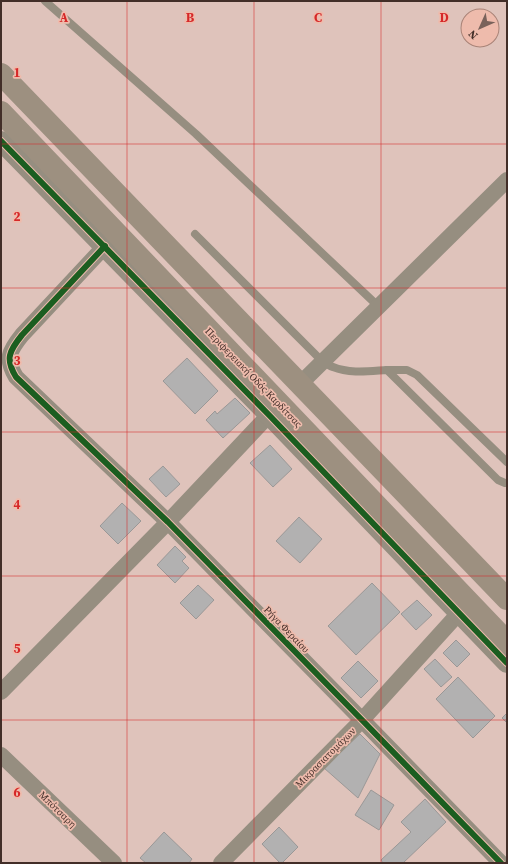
<svg xmlns="http://www.w3.org/2000/svg" width="508" height="864" font-family="'Source Serif 4',serif">
<style>
.building{fill:#b2b1b1;stroke:#9a9897}
.lines{fill:none;stroke-linecap:round;stroke-linejoin:round}
.service{stroke:#968e80;stroke-width:8}
.minor{stroke:#968e80;stroke-width:16}
.tertiary{stroke:#968e80;stroke-width:20}
.primary{stroke:#9d9080;stroke-width:22}
.cycleway-casing{stroke:#eebbac;stroke-width:8}
.cycleway{stroke:#1b5e20;stroke-width:6}
.grid{fill:none;stroke:#d62828;stroke-width:1;stroke-opacity:0.55}
.labels{text-anchor:middle;stroke-width:3.5;stroke-linejoin:round;paint-order:stroke}
.street-label{font-size:10px;fill:#422e28;stroke:#eebbac}
.grid-label{font-size:13px;text-anchor:middle;font-weight:bold;fill:#d62828;stroke:#eebbac;stroke-width:3.5;stroke-linejoin:round;paint-order:stroke}
</style>
<rect width="100%" height="100%" fill="#dfc3bb"/>
<g class="building">
<polygon points="187,358 218,391 195,414 163,381"/>
<polygon points="235,398 250,413 223,438 206,420 215,411 217,414"/>
<polygon points="270,445 292,469 273,487 250,463"/>
<polygon points="163,466 180,484 166,497 149,479"/>
<polygon points="122,503 141,521 118,544 100,526"/>
<polygon points="299,517 322,539 300,563 276,541"/>
<polygon points="175,546 186,557 182,561 189,568 175,583 157,565"/>
<polygon points="372,583 400,612 356,655 328,626"/>
<polygon points="198,585 214,600 196,619 180,603"/>
<polygon points="417,600 432,615 416,630 401,614"/>
<polygon points="456,640 470,654 457,667 443,653"/>
<polygon points="435,659 452,677 441,687 424,669"/>
<polygon points="358,661 378,681 361,698 341,678"/>
<polygon points="458,677 495,716 473,738 436,699"/>
<polygon points="507,713 507,723 502,718"/>
<polygon points="360,734 380,754 358,798 324,768"/>
<polygon points="371,790 394,805 379,830 355,815"/>
<polygon points="425,799 446,822 403,863 383,863 381,860 411,832 401,822"/>
<polygon points="279,827 298,847 282,863 280,863 262,844"/>
<polygon points="164,832 192,859 189,863 146,863 140,858"/>
</g>
<g class="lines">
<g class="service">
<polyline points="45,1 196,134 378,306"/>
<path d="M195,234L322,361C326,363 329,366 333,367C350,374 370,371 387,370L498,480L505,483H507"/>
<polyline points="387,370 407,370 417,375 507,462"/>
</g>
<g class="minor">
<path d="M105,246L22,335C9,351 5,359 16,377L168,522L362,720L501,863"/>
<polyline points="300,384 507,180"/>
<polyline points="1,692 168,522 269,415"/>
<polyline points="1,755 114,863"/>
<polyline points="221,863 362,720 459,613"/>
</g>
<polyline class="tertiary" points="1,141 269,415 507,663"/>
<g class="primary">
<polyline points="1,74 507,599"/>
<polyline points="1,112 507,642"/>
</g>
<defs>
<g id="cycleway">
<polyline points="1,141 269,415 507,663"/>
<path d="M105,246L22,335C9,351 5,359 16,377L168,522L362,720L501,863"/>
</g>
</defs>
<use href="#cycleway" class="cycleway-casing"/>
<use href="#cycleway" class="cycleway"/>
</g>
<path class="grid" d="M127,1V863M254,1V863M381,1V863M1,144H507M1,288H507M1,432H507M1,576H507M1,720H507"/>
<g class="labels">
<g class="street-label">
<text transform="translate(254 377) rotate(46)" y="4">Περιφερειακή Οδός Καρδίτσας</text>
<text transform="translate(287 629) rotate(46)" y="4">Ρήγα Φεραίου</text>
<text transform="translate(325 757) rotate(-45)" y="4">Μικρασιατομάχων</text>
<text transform="translate(58 809) rotate(44)" y="4">Μπότσαρη</text>
</g>
</g>
<g class="grid-label">
<text x="64" y="22">A</text>
<text x="190" y="22">B</text>
<text x="318" y="22">C</text>
<text x="444" y="22">D</text>
<text x="17" y="77">1</text>
<text x="17" y="221">2</text>
<text x="17" y="365">3</text>
<text x="17" y="509">4</text>
<text x="17" y="653">5</text>
<text x="17" y="797">6</text>
</g>
<rect width="508" height="864" fill="none" stroke="#422e28" stroke-width="4"/>
<g transform="translate(480 28) rotate(225)"><circle r="19" fill="#eebbac" stroke="#a98377"/>
<path d="M0-3L7 15L0 10L-7 15Z" fill="#79625b"/>
<text y="-6" font-size="11" font-weight="bold" text-anchor="middle" fill="#422e28">N</text>
</g>
</svg>
